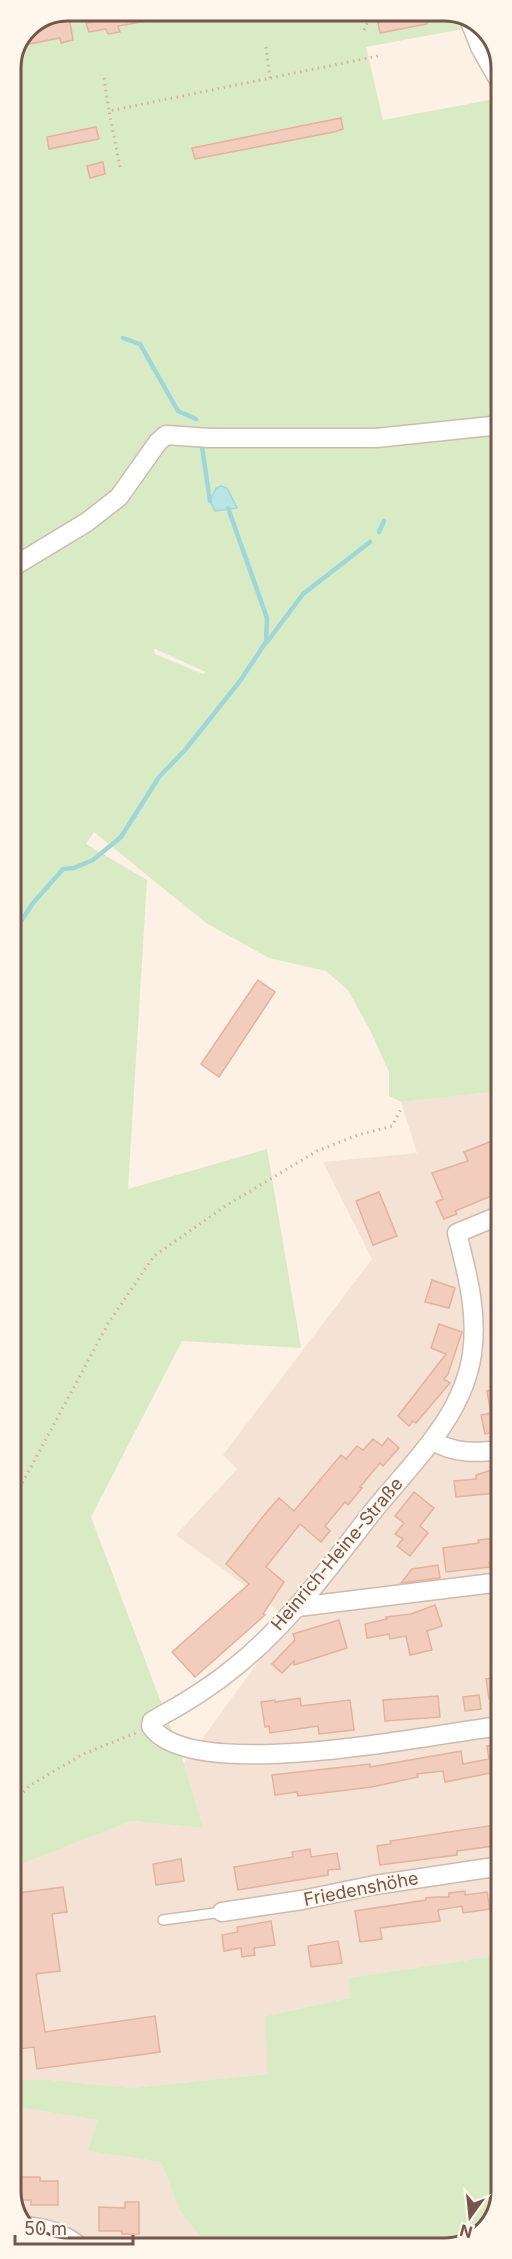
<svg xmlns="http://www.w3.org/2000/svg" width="512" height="2259" font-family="Inter,sans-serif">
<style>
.residential{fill:#f4e2d4}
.green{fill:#d8ebc4;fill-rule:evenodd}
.water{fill:#bae5e7;stroke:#a0d6d8;stroke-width:1.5}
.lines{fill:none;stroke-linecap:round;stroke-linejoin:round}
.stream{stroke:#a0d6d8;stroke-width:4.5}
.building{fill:#f2ccbd;stroke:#e5b19d;stroke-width:1.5}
.service-casing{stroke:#d0baae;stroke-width:12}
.minor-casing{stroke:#d0baae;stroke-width:21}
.path{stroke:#d7afa0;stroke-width:3;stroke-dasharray:1.5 4.5;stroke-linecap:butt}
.service{stroke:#fff;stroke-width:9}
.minor{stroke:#fff;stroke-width:18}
.labels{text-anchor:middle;stroke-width:4.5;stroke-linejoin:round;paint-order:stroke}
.street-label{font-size:18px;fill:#76554a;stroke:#fff6ec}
.rim{fill:none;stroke:#76554a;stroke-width:3}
</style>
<rect width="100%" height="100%" fill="#fdf1e6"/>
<g class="residential">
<polygon points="501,1091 501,1955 350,1978 350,1998 265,2016 269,2074 132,2088 51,2080 11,2080 11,1868 132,1821 203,1828 184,1763 290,1619 176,1535 237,1469 223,1455 372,1259 323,1162 417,1153 401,1102"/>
<polygon points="11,2106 97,2120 88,2151 161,2162 180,2211 209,2248 61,2248 28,2232 12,2202"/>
</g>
<g class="green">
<path d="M68,11H451L459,15L463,29L366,47L383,120L500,98L501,1091L401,1102L389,1096V1072L371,1032L348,990L326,971L269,958L206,923L94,832L86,844L147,880L128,1189L267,1149L301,1348L182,1341L91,1517L184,1763L203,1828L132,1821L11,1868V68L28,27ZM154,649H155L206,672L203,674L155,654Z"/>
<polygon points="501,1955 501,2191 487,2229 455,2247 209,2248 180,2211 161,2162 88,2151 97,2120 11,2106 11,2080 51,2080 132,2088 268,2074 265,2016 350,1998 349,1978"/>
</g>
<polygon class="water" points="221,486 227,488 237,508 215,511 210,501 216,488"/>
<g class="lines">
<g class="stream">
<polyline points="123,338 140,344 178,411 196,419"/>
<polyline points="202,447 210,501"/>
<polyline points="379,532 384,521"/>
<polyline points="267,642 303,594 370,542"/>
<polyline points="11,936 33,903 63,869 74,868 93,860 121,837 159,777 185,750 240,681 266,642 267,618 228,508"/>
</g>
</g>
<g class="building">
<polygon points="68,11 73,40 61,43 60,38 29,44 28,27"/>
<polygon points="134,11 169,11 169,17 118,26 120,32 108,34 106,29 89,32 86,23"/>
<polygon points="385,11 425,11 427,24 380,33 376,13"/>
<polygon points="341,118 343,129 334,132 195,159 192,148"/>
<polygon points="96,127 99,139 49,149 47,137"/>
<polygon points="103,162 105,174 90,178 87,166"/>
<polygon points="258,980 275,992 219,1077 201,1064"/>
<polygon points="492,1141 501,1164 501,1192 455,1211 457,1214 444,1219 436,1202 443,1199 432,1173 468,1161 464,1152"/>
<polygon points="379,1192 397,1236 373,1245 356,1201"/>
<polygon points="432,1280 455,1288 449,1308 425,1302"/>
<polygon points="439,1324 462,1332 448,1374 444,1379 450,1383 416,1423 413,1421 409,1426 398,1416 446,1354 431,1348"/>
<polygon points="501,1389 501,1431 485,1434 481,1415 491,1413 487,1391"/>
<polygon points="388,1438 399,1448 383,1466 380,1463 360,1487 362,1488 348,1505 345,1502 325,1526 330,1531 321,1542 300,1524 266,1567 284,1582 263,1614 265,1615 195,1677 172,1652 249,1584 226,1564 265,1514 279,1498 294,1511 341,1455 346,1459 357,1446 363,1450 373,1439 382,1446"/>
<polygon points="494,1469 501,1470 501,1484 495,1484 496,1493 456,1497 454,1481 476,1479 476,1475"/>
<polygon points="414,1492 434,1508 420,1526 428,1533 410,1556 397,1546 403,1539 395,1534 404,1523 395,1516"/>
<polygon points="497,1538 497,1541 501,1541 501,1561 489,1562 490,1567 446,1572 443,1548 479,1543 478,1540"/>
<polygon points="438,1565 440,1578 401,1583 412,1569"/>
<polygon points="435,1605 442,1626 427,1631 432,1650 410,1655 406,1636 390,1639 389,1634 367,1638 365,1624 387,1619 386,1617 411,1614"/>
<polygon points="339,1620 347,1648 294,1665 294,1661 282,1673 272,1664 295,1640 293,1634"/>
<polygon points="501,1677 501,1698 489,1699 486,1679"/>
<polygon points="479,1695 481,1709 465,1711 463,1697"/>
<polygon points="438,1696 440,1717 385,1721 383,1700"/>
<polygon points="300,1698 301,1706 350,1700 354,1730 319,1734 318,1726 270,1733 269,1726 265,1727 261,1702 275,1700 275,1702"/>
<polygon points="501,1744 501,1793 494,1794 491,1773 445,1782 443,1771 417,1774 418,1777 372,1787 298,1796 297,1792 275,1795 272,1775 370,1764 370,1767 461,1751 463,1764 489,1759 487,1746"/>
<polygon points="501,1824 501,1845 457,1851 457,1855 380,1865 377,1846 391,1844 390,1841"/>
<polygon points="310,1849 311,1857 337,1853 340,1869 328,1870 328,1875 238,1890 234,1867 293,1857 292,1852"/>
<polygon points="181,1859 184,1881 156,1885 153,1864"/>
<polygon points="63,1887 67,1912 52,1914 60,1971 36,1974 45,2032 155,2016 160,2052 37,2069 34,2047 11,2050 11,1894"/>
<polygon points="465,1891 465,1895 487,1892 490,1909 463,1913 462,1906 438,1910 440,1921 380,1928 382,1939 360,1942 355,1911 426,1900 426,1898 435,1897 449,1897 449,1893"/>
<polygon points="271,1921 275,1945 254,1948 255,1955 242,1957 241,1948 224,1951 222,1935 238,1932 237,1927"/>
<polygon points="338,1941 342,1963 311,1967 308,1946"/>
<polygon points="17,2177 40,2177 40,2181 58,2181 58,2205 31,2205 31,2200 12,2200 12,2185 17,2185"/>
<polygon points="125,2202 139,2202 139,2234 122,2234 122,2231 99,2231 99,2207 125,2208"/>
</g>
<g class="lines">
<defs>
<polyline id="service" points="163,1920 222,1912"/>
<g id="minor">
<polyline points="469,19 480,47 500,82"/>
<polyline points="11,568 87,522 119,497 158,442 166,435 210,438 376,438 501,425"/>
<path d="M501,1215L457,1233C467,1273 478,1312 472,1354C463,1417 412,1463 374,1510C331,1565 290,1623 235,1667C212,1686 185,1703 159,1717L152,1721L151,1726C190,1786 437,1733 501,1726"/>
<path d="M433,1441C455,1454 477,1453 501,1450"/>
<polyline points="298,1607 501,1582"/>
<polyline points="222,1912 302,1900 375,1885 501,1866"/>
<path d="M24,2226C46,2228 65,2233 81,2248"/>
</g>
</defs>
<use href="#service" class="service-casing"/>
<use href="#minor" class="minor-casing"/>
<g class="path">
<polyline points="364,30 373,11"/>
<polyline points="266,47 270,78"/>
<polyline points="104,78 109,111"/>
<polyline points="120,167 109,111 378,56"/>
<polyline points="11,1504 109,1322 154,1256 227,1205 317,1151 358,1135 392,1126 401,1109"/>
<polyline points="11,1805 29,1786 83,1754 136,1733"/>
</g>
<use href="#service" class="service"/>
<use href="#minor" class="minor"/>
</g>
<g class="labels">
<g class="street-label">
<text transform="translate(337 1554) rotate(-50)" y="6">Heinrich-Heine-Straße</text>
<text transform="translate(361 1889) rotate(-11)" y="6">Friedenshöhe</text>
</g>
</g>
<path d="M0 0H512V2259H0ZM68 21H444A47 47 0 0 1 491 68V2191A47 47 0 0 1 444 2238H68A47 47 0 0 1 21 2191V68A47 47 0 0 1 68 21Z" fill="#fff6ec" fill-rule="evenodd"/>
<path class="rim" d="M68 21H444A47 47 0 0 1 491 68V2191A47 47 0 0 1 444 2238H68A47 47 0 0 1 21 2191V68A47 47 0 0 1 68 21Z"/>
<g transform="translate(470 2217) rotate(195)" stroke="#fff6ec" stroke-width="4.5" paint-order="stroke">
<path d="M0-4.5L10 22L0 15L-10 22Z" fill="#76554a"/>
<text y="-9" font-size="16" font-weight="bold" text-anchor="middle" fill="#76554a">N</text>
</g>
<path d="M15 2235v9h118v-9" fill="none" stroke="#76554a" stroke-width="3"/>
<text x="24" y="2235" font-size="18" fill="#76554a" stroke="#fff6ec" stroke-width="4.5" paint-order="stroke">50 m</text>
</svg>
